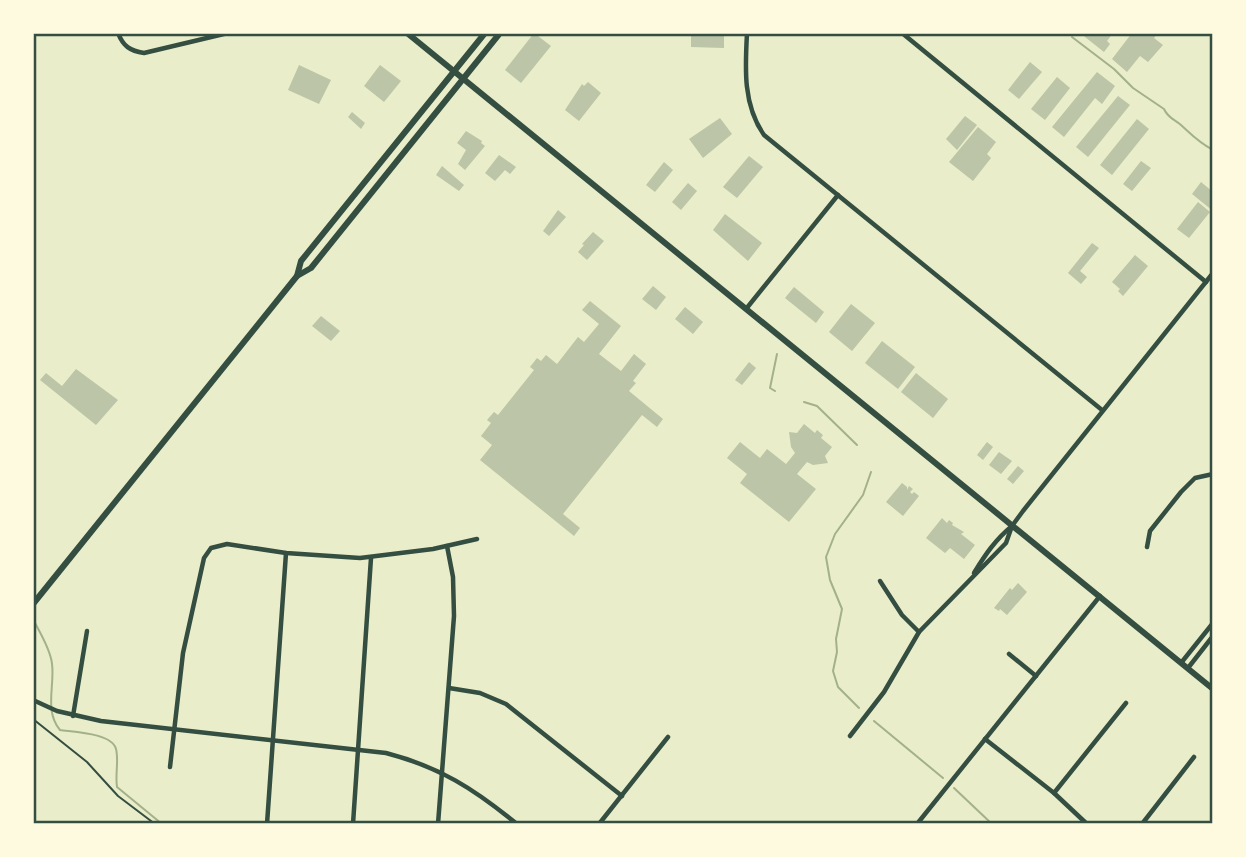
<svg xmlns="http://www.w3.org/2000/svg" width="1246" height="857" font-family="Cabin,sans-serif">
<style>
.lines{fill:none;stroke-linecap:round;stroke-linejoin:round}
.stream{stroke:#a3b18a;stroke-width:2}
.building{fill:#bcc5a7}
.path{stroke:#344e41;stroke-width:2}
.minor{stroke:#344e41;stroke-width:4.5}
.primary{stroke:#344e41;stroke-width:6}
.neatline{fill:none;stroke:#344e41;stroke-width:2.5}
</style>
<rect width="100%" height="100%" fill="#e9edc9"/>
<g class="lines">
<g class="stream">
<path d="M1072,37L1114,69L1133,88L1164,109C1168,118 1174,119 1181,125C1192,135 1198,142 1213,150"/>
<polyline points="775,391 770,388 777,354"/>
<polyline points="804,402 817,406 857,445"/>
<polyline points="33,498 33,508"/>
<path d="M35,623C41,634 51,651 52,664C55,685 44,711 60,730C73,732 112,733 116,749C119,760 115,775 117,787L162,824"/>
<polyline points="859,708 838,687 833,671 837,652 836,639 842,609 830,580 826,557 835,534 863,495 871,472"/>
<polyline points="874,721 943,778"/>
<polyline points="954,788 992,824"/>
</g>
</g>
<g class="building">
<polygon points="534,33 551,46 521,83 505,70"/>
<polygon points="691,33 724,33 724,48 691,47"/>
<polygon points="1080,33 1113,33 1107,41 1110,44 1104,52"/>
<polygon points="1132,33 1158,33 1154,38 1163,45 1148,62 1140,56 1127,72 1112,59"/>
<polygon points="1030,62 1042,72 1019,99 1008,90"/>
<polygon points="299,65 331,80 319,104 288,90"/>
<polygon points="380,65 401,81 384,102 364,86"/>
<polygon points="1097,72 1115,86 1102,104 1095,98 1064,137 1052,127"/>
<polygon points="1057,77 1070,88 1045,120 1031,109"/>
<polygon points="588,82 601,93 579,121 565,110 582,84 584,86"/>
<polygon points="1118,96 1130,105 1088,157 1076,147"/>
<polygon points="352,112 365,123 361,129 348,117"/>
<polygon points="965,116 977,125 957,150 946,139"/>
<polygon points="720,118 732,134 703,158 689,139"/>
<polygon points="1137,119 1149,129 1112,175 1100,165"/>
<polygon points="978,127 996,142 987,154 991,158 973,181 949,162"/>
<polygon points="466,131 482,141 481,143 485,146 465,170 458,164 466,150 457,143"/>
<polygon points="499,155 516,167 510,174 505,170 495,181 485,173"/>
<polygon points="749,156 763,167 737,198 723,187"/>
<polygon points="1141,161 1151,168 1132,191 1123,184"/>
<polygon points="664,162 673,170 655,192 646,185"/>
<polygon points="442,166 464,185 459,191 436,175"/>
<polygon points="1201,182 1213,192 1213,211 1192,194"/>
<polygon points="688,183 697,191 681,210 672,202"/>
<polygon points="1198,202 1210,212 1189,238 1177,229"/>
<polygon points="558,210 566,217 549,236 543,231"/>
<polygon points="725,214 762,243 748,261 713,230"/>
<polygon points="593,232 604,241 587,260 578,252 584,245 582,244"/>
<polygon points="1092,243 1099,248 1080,271 1087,277 1081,284 1068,273"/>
<polygon points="1135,255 1148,266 1123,296 1118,291 1120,289 1112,282"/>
<polygon points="653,286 666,297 656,310 642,299"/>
<polygon points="794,287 824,312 816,323 785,298"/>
<polygon points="590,301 621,326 599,354 621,371 634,354 646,364 633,381 636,383 629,391 663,419 657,427 642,415 563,514 580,528 574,536 480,460 492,445 481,436 491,423 487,420 494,412 498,415 534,370 530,367 537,358 541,361 546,355 557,364 578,337 584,342 599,324 582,310"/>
<polygon points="851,304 875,323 852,351 829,332"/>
<polygon points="685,307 703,322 693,334 675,319"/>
<polygon points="321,316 340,331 331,341 312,326"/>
<polygon points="882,341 915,367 898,389 865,363"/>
<polygon points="749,362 756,368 742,385 735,380"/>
<polygon points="76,369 118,400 96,425 40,380 46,373 62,386"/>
<polygon points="916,373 948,399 933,418 901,392"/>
<polygon points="804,424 815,433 817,430 823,435 821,438 832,447 825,456 828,463 813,465 807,462 797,474 816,489 789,522 740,483 747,474 727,458 740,442 760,458 767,449 786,464 795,453 791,447 789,432 797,433"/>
<polygon points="987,442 993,447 983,460 977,455"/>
<polygon points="999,452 1012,461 1001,474 989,465"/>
<polygon points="1018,466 1024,471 1013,484 1007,479"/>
<polygon points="902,483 907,487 907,490 909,486 913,489 910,492 912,494 914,492 919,496 903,516 886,502"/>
<polygon points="942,518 947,523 949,520 953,523 952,525 964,532 961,534 975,545 964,559 950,548 945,553 926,538"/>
<polygon points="1018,583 1027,592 1007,615 1000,609 999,611 994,608 1010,588 1012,590"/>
</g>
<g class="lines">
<polyline class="path" points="33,719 87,762 118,796 155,824"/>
<g class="minor">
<path d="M118,33C123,46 130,51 144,53L228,33"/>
<path d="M747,33C745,69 743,105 764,135L1102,410"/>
<polyline points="902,33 1206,282"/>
<polyline points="746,309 838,195"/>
<polyline points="1147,547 1150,531 1181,492 1195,478 1213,474"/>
<path d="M974,573C985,555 995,540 1012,526"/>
<polyline points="880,581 902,615 919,632"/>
<polyline points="1009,654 1036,676"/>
<polyline points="1181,663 1213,623"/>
<polyline points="1188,668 1213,636"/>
<polyline points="449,688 480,693 506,704 622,796"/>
<path d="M33,700L57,711L101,721L386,753C440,767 474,789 517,824"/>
<polyline points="73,716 87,631"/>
<polyline points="850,736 884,692 919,632 1006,543 1012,526 1023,511 1213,273"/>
<polyline points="985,739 1054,793 1087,824"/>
<polyline points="170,767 183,653 204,558 211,548 227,544 286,553 360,558 433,549 477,539"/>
<polyline points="1054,793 1126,703"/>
<polyline points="267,824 286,553"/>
<polyline points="353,824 371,558"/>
<polyline points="438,824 454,616 453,577 447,546"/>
<polyline points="599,824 668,737"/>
<polyline points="917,824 1100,596"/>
<polyline points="1142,824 1194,757"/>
</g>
<g class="primary">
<polyline points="407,33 1213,689"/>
<polyline points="297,276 301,261 485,33"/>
<polyline points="33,604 297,276 311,268 500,33"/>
</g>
</g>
<rect width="1246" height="857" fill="none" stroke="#fefae0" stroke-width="70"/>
<rect x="35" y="35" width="1176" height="787" class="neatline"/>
</svg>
